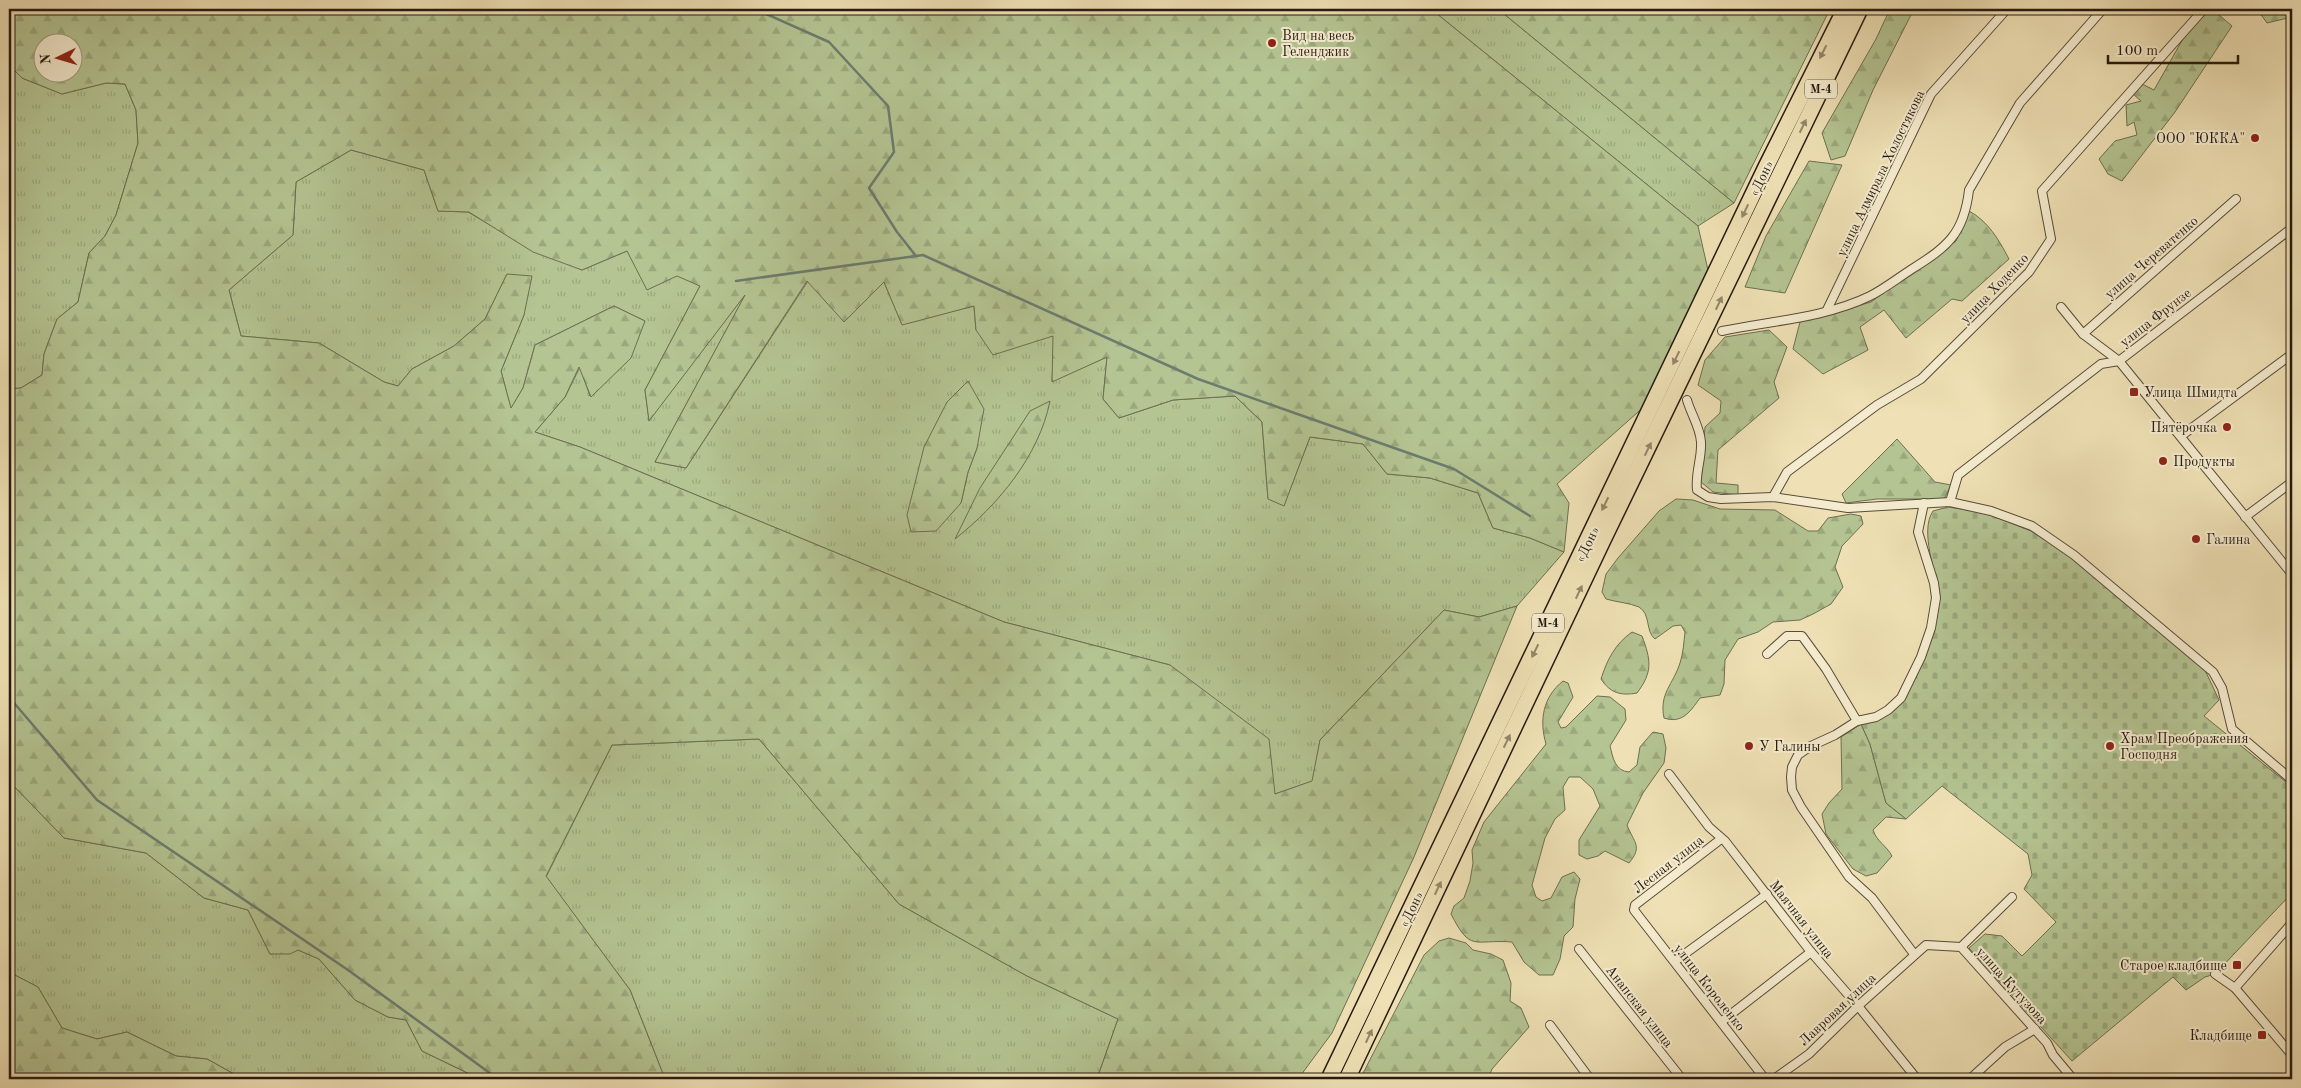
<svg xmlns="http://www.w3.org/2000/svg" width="2301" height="1088" font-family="'Old Standard TT',serif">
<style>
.grass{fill:url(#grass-tufts);stroke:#6d6f52;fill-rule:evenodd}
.forest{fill:url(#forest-firs);stroke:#6d6f52;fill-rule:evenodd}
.cemetery{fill:url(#cemetery-stones);stroke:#6d6f52}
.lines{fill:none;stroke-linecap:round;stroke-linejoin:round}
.stream{stroke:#6c7c6f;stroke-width:2.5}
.street-casing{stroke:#584c3a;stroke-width:10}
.highway-casing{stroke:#261a11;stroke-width:18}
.street{stroke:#f5eccf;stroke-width:8}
.highway{stroke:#efe1b5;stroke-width:15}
.oneway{fill:#95876b}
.poi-dot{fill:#8f2418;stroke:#f5eccf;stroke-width:2}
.labels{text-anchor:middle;stroke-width:4;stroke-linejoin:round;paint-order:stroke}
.shield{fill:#f5eccf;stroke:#64594a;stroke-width:1}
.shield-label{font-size:12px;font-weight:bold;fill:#261a11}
.poi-label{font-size:14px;fill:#261a11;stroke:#f5eccf;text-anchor:start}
.street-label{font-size:14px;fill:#261a11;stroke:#f5eccf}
</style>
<defs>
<pattern id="grass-tufts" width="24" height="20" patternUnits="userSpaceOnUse" patternTransform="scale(1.25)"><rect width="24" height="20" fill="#b4c492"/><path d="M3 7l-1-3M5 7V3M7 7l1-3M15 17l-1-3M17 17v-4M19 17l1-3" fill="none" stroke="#9ba87d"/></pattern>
<pattern id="forest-firs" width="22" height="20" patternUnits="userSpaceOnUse" patternTransform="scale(1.25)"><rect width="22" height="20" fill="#b4c492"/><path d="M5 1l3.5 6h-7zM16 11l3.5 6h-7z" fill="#9ba87d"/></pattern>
<pattern id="cemetery-stones" width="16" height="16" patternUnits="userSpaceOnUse" patternTransform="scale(1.25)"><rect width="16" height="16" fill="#b4c492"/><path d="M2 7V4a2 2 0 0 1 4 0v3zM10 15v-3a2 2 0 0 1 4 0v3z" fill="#9ba87d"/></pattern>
</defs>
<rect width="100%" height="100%" fill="#efe1b5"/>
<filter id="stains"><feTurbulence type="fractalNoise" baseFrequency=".004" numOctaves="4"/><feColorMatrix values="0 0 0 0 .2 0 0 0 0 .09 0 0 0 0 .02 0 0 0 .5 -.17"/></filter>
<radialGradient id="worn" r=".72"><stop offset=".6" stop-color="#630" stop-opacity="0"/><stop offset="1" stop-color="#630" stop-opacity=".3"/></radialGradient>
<g class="grass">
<polygon points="1431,9 1498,9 1734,203 1698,226"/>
<polygon points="9,70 14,70 22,78 62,94 106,83 125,84 136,110 138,143 116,215 105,236 89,253 78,302 57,319 44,354 42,375 21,388 9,389"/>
<path d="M351,150L424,170L438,211L468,212L500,231L582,270L627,251L700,286L645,390L649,420L747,292L655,462L686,468L808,281L884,282L902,324L974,306L976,330L1054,336L1052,381L1107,357L1103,399L1119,418L1173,400L1235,396L1262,422L1268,498L1284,505L1310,437L1363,444L1387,474L1430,478L1478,493L1493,528L1530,538L1564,552L1517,606L1479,617L1444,610L1320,740L1313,781L1275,794L1170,665L1004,622L580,447L535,432L565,397L580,367L590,396L645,321L614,306L535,345L523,388L511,409L501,371L524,315L507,274L485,319L454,346L412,369L398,386L384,382L319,343L241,336L229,290L293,235L296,182ZM968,381L977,448L968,472L961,503L947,402Z"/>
<polygon points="759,739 899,904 1027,976 1118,1019 1097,1079 665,1079 630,990 546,877 612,745"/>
<polygon points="9,781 64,838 146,853 204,898 248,910 270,954 298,950 319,959 355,1000 388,1017 406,1020 422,1051 480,1079 243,1079 207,1059 176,1056 127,1032 97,1039 62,1028 38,987 9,972"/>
</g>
<g class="forest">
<path d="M9,9H1431L1698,226L1708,270L1646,405L1557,484L1569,503L1564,552L1530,538L1493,528L1478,493L1430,478L1387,474L1363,444L1310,437L1284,506L1268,499L1262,422L1235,396L1173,400L1119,418L1103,399L1107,357L1052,382L1053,336L993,355L976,330L974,306L902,325L884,282L844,322L807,281L686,468L655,462L745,295L649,421L645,390L700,286L677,276L647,290L627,251L582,270L533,252L469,212L438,211L424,170L351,150L296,182L293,235L229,290L241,336L319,343L384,382L398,386L412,369L454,346L485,319L507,274L532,276L524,315L501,371L511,408L523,388L535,345L614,306L645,321L631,358L591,397L579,367L565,397L535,432L580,447L1004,622L1170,665L1269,739L1275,794L1312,781L1320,740L1444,610L1479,617L1517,606L1414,857L1332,1033L1298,1079H1097L1118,1019L1027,976L899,904L759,739L612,745L546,876L630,990L665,1079H480L422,1051L406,1020L388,1017L355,1000L319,959L298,950L290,954H270L248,910L204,898L146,853L64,838L9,781V389L21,388L42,375L44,354L57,319L78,302L89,253L105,236L116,215L138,143L136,110L125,84L106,83L62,94L22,78L14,70H9ZM42,42H72V72H42Z"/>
<polygon points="1498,9 1830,9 1734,203"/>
<polygon points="1890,9 1914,9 1873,90 1845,156 1831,160 1822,133 1876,39"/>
<polygon points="2208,9 2212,9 2232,26 2175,112 2122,181 2108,174 2099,159 2115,141 2137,135 2134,122 2127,126 2126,105 2141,101 2133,94 2140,83 2154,90 2188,30"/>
<polygon points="2257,9 2292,9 2292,17 2267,23"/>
<polygon points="1809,161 1842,165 1785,293 1745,287 1766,236"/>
<path d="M1969,211C1988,221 1999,240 2009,259L1962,301L1952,299L1906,338L1884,310L1860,327L1868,350L1823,374L1793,349L1800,322L1871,302L1956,241Z"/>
<polygon points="1769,330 1787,347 1774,382 1779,398 1718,450 1716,483 1738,485 1738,495 1713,492 1701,482 1705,427 1720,413 1721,401 1698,385 1705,360 1725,337"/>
<polygon points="968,381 984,409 977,448 968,472 961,503 936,531 911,532 907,515 924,447 947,402"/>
<path d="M1050,401C1039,456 998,505 955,539L980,488L1030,411Z"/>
<polygon points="1897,439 1935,482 1951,485 1944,499 1877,499 1846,503 1842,494"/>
<path d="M1676,499L1693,500L1720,509L1775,510L1808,531H1818L1828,518L1851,514L1861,516L1863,524L1842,546L1835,567L1843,587L1831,604L1813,614L1800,620L1773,622L1758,632L1738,639L1725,660L1724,684L1720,695L1700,698C1690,712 1682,724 1664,718C1659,693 1673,685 1680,663C1683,654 1684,642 1685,632L1681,625L1673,626L1655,639C1645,631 1651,614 1639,607C1630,603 1616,602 1606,599L1602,592L1606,574L1618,558L1659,511Z"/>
<path d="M1632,632L1642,636C1651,660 1653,672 1637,693C1621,696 1610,693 1601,679C1607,660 1615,644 1632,632Z"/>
<path d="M1563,681L1568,683L1573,697L1558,722L1561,728L1566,727L1597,696L1610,697L1625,709L1626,720L1610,746C1613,758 1615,771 1629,772L1637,765L1640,747L1653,732L1663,734L1666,748L1664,763L1643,793L1627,825C1634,843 1643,846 1629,863L1605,851L1598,856L1587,859L1579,855V840L1600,806L1593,789L1580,777H1569L1563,787L1565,810L1555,819L1545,838L1532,885L1536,897L1542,901L1551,898L1562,877L1574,872L1580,879L1575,899L1573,927L1564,936L1560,959L1553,975H1539L1524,962L1512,942C1473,939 1471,953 1451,914L1454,906L1464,898L1470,881L1473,863L1472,850L1484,822L1546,744C1539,720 1543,697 1563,681Z"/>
<path d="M1861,724L1870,744L1886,803L1906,819L1886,817L1873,830C1877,842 1886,845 1892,856L1877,873L1866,876L1853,869L1826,834L1822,814L1829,803L1842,789L1841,737Z"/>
<polygon points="1449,938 1466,943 1473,950 1491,954 1503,960 1511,983 1510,1001 1521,1008 1529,1027 1492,1069 1488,1079 1360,1079 1424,955 1439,941"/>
<polygon points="9,972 38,987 62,1028 97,1039 127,1032 176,1056 207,1059 243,1079 9,1079"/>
</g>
<path class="cemetery" d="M1948,507L1986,513L2031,531L2068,554L2204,668L2219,700L2204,716L2292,787V893L2215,974L2205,977L2186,990L2173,977L2072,1061L1969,948L1985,934L2002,936L2022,956L2056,922L2024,889L2032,875L2028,854L1942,786L1906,819L1886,803L1870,744L1861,724C1874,721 1888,718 1898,706C1915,687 1939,622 1938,597C1937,572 1919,532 1933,511Z"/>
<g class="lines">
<g class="stream">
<polyline points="755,9 829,42 888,106 894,152 869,188 897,232 916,256"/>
<polyline points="736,281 923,255 1198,379 1454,469 1530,516"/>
<polyline points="9,697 97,800 348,970 498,1079"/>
</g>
<defs>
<g id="street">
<polyline points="2061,307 2083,334 2119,361 2292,574"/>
<polyline points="1827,310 1931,94 2007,9"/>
<path d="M1722,331C1770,321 1825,318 1870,296C1884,289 1898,278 1912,269C1947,247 1964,234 1969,190L2020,103L2103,9"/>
<polyline points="2083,334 2236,199"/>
<path d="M1687,400C1691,414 1700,427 1701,442C1702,458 1695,473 1697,490L1708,497L1721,499L1773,497L1848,508L1950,502L1991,511L2032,526L2074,555L2213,672L2222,688L2232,729L2292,780"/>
<polyline points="2181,436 2292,354"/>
<polyline points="1773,497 1787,472 1877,405 1921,379 2029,272 2051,239 2042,191 2204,9"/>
<polyline points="1950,502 1958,475 2101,364 2119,361 2292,228"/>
<polyline points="2245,517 2292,482"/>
<polyline points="1767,654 1787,636 1802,636 1826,669 1857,721"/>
<polyline points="1669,774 1709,827 1725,841 1811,952 1858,1006 1917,1079"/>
<polyline points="1721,839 1639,902 1635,905 1634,910 1765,1079"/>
<polyline points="1961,947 2012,897"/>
<polyline points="1579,949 1682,1079"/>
<polyline points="1914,954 1872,898 1849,877 1801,807 1792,790 1791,777 1792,767 1798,755 1811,746 1835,735 1857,721 1876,717 1888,710 1901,698 1921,657 1931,628 1936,598 1934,583 1918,532 1924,503"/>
<polyline points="1675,961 1767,894"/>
<polyline points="2215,974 2235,988 2292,1055"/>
<polyline points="2235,988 2292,923"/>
<polyline points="1721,1022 1811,952"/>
<polyline points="1550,1025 1590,1079"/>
<polyline points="1774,1079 1809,1054 1858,1006 1926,945 1961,947 2047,1043 2053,1055 2073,1079"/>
<polyline points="1970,1079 2005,1047 2035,1029"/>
</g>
<g id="highway">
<polyline points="1329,1079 1766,167 1845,9"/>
<polyline points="1347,1079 1603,540 1860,9"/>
</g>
</defs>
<use href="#street" class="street-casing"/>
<use href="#highway" class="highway-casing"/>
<use href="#street" class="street"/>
<use href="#highway" class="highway"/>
</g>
<defs><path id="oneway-solid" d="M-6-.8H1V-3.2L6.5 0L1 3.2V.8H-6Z" transform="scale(1.25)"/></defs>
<g class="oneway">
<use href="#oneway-solid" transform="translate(1823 52) rotate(117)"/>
<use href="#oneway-solid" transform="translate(1803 126) rotate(-64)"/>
<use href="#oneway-solid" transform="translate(1745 211) rotate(115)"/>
<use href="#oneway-solid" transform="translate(1719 303) rotate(-65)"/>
<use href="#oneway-solid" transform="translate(1676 358) rotate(116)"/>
<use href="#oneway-solid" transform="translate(1648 449) rotate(-64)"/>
<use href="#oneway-solid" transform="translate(1605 504) rotate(116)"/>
<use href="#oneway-solid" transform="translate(1579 592) rotate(-65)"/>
<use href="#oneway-solid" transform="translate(1535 651) rotate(116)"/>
<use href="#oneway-solid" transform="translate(1507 741) rotate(-64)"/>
<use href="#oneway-solid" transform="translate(1438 888) rotate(-65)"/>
<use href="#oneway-solid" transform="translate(1369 1036) rotate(-65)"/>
</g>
<g class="poi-dot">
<circle cx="1272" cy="43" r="5"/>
<circle cx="2255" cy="138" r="5"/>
<rect x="2129" y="387" width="10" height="10" rx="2.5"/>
<circle cx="2227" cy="427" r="5"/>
<circle cx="2163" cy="461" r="5"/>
<circle cx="2196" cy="539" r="5"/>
<circle cx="1749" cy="746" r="5"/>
<circle cx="2110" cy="746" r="5"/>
<rect x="2232" y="960" width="10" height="10" rx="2.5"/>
<rect x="2257" y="1030" width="10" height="10" rx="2.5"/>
</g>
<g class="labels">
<g class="shield">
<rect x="1805" y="79.5" width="32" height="19" rx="4"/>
<rect x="1532" y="613.5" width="32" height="19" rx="4"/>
</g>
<g class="shield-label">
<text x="1821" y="93">М-4</text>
<text x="1548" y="627">М-4</text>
</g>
<g class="poi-label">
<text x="1282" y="40">Вид на весь<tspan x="1282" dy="16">Геленджик</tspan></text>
<text x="2245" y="143" text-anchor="end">ООО "ЮККА"</text>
<text x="2144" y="397">Улица Шмидта</text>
<text x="2217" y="432" text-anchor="end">Пятёрочка</text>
<text x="2173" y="466">Продукты</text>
<text x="2206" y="544">Галина</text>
<text x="2120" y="743">Храм Преображения<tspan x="2120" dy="16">Господня</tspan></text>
<text x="1759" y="751">У Галины</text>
<text x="2227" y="970" text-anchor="end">Старое кладбище</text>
<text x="2252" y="1040" text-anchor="end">Кладбище</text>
</g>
<g class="street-label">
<text transform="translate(1880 173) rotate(-64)" y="5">улица Адмирала Холостякова</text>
<text transform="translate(1761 178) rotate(-64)" y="5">«Дон»</text>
<text transform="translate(2151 257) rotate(-41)" y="5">улица Череватенко</text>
<text transform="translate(1994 288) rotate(-46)" y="5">улица Ходенко</text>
<text transform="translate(2155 317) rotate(-38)" y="5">улица Фрунзе</text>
<text transform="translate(1587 544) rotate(-64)" y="5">«Дон»</text>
<text transform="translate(1668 864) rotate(-38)" y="5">Лесная улица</text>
<text transform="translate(1411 909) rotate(-64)" y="5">«Дон»</text>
<text transform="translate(1802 919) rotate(52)" y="5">Маячная улица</text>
<text transform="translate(2012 985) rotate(48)" y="5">улица Кутузова</text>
<text transform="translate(1710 987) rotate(52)" y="5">улица Короленко</text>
<text transform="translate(1640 1006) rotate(52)" y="5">Анапская улица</text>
<text transform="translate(1837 1009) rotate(-43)" y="5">Лавровая улица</text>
</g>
</g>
<rect width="2301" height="1088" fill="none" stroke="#efe1b5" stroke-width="30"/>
<rect x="10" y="10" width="2281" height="1068" fill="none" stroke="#261a11" stroke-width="2.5"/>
<rect x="15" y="15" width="2271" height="1058" fill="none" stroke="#261a11"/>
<g transform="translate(58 58) rotate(265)"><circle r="24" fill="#f5eccf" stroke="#a29883"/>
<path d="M0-4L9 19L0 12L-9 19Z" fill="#8f2418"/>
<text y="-8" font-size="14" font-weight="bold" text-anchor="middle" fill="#261a11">N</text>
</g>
<path d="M2108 55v8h130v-8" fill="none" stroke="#261a11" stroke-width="2.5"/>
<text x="2116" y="55" font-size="15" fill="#261a11" stroke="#f5eccf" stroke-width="4" paint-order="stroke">100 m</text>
<rect width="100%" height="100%" filter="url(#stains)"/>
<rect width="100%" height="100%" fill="url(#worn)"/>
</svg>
